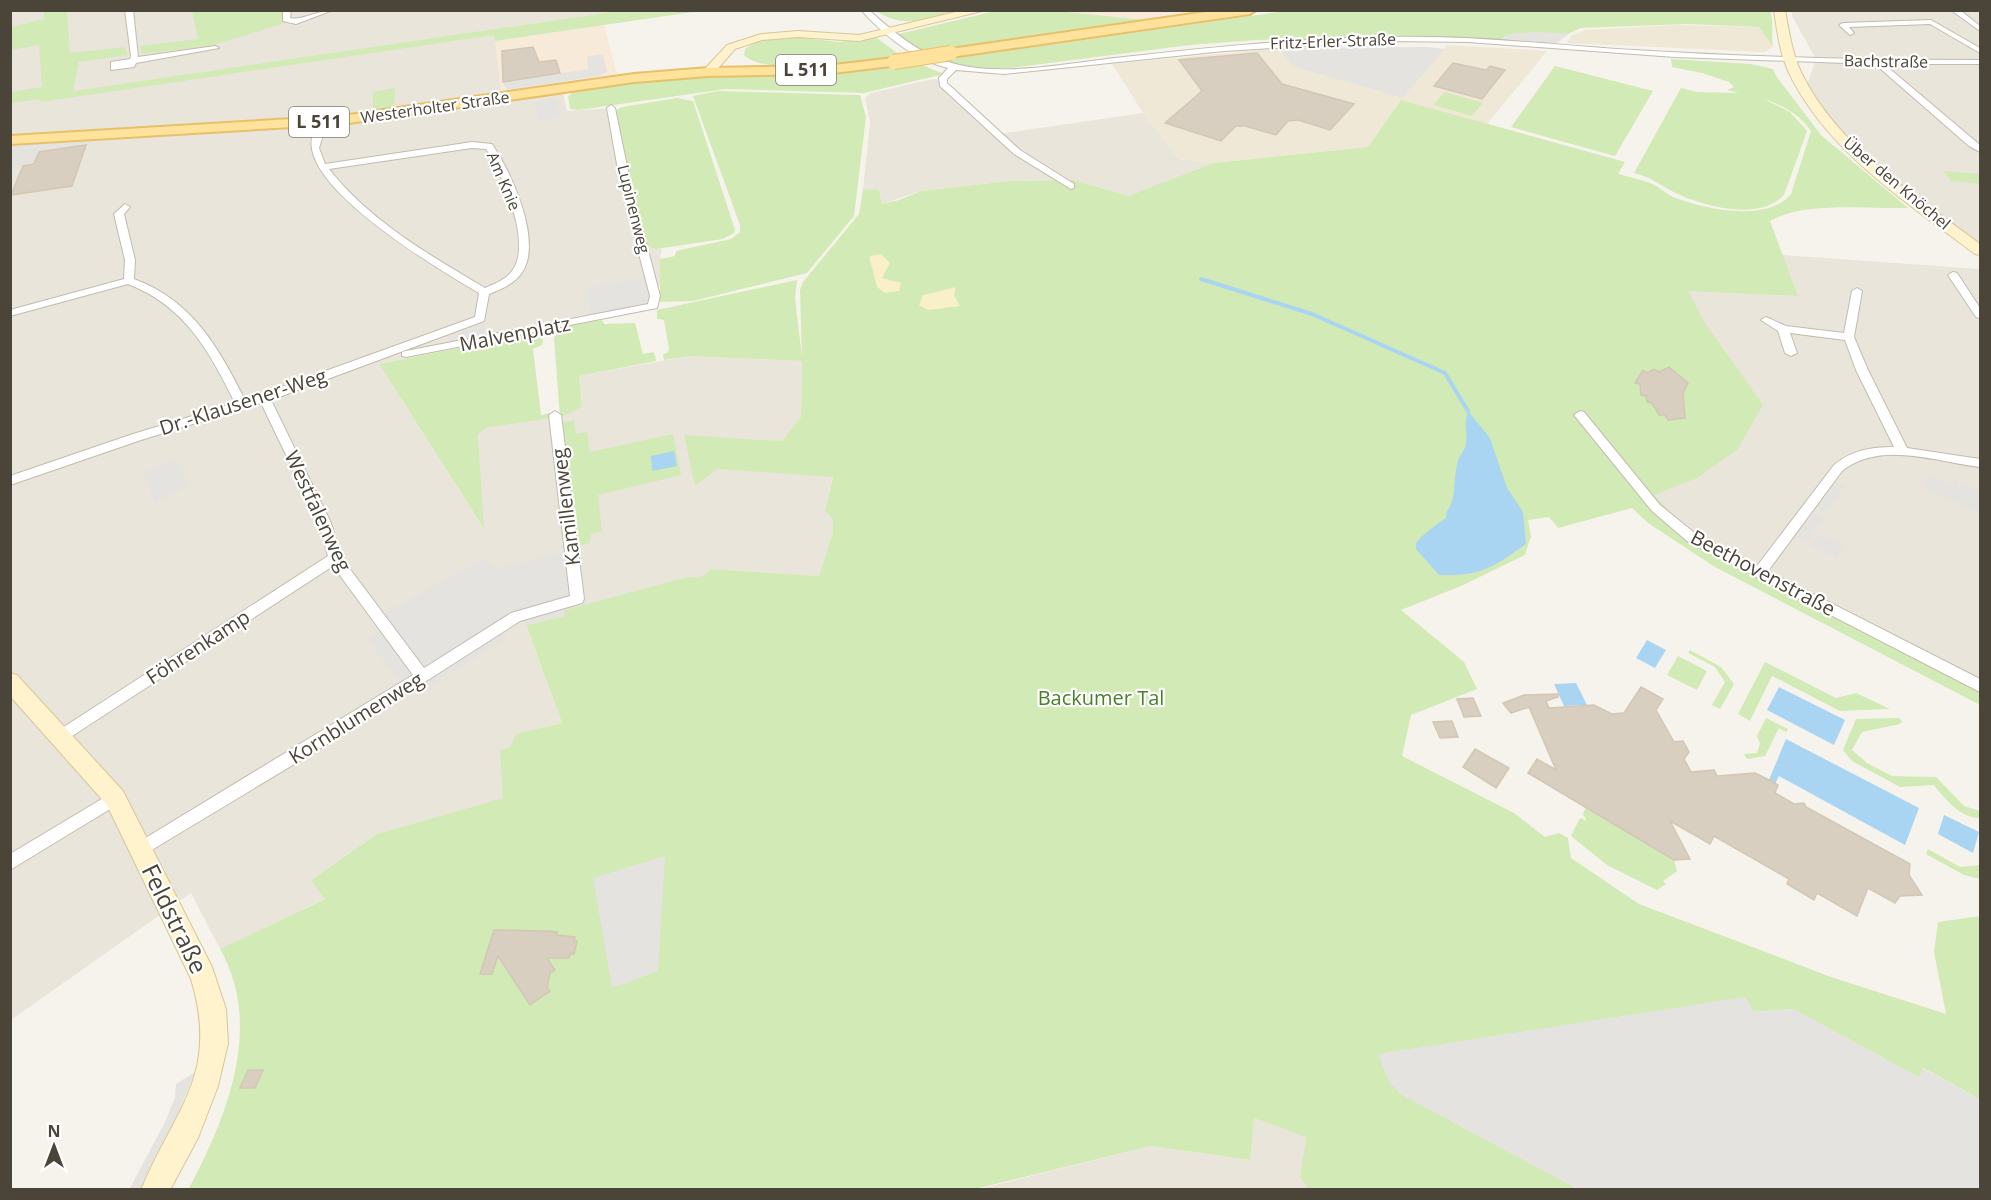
<svg xmlns="http://www.w3.org/2000/svg" width="1991" height="1200" font-family="'Open Sans',sans-serif">
<style>
.residential{fill:#eae5da}
.commercial{fill:#f7ead8}
.education{fill:#efe8d6}
.green{fill:#d2eab5}
.sand{fill:#f9efc9}
.parking{fill:#e5e3e0}
.water{fill:#a9d4f2}
.lines{fill:none;stroke-linecap:round;stroke-linejoin:round}
.stream{stroke:#a9d4f2;stroke-width:4}
.building{fill:#d8cfc1;stroke:#d3c7b4;stroke-width:1.5}
.street-casing{stroke:#c2bbae;stroke-width:2}
.secondary-casing{stroke:#d6c79b;stroke-width:2}
.primary-casing{stroke:#e6c16a;stroke-width:4}
.street{fill:#fff;fill-rule:evenodd}
.secondary{fill:#fff3cd;fill-rule:evenodd}
.primary{fill:#ffe39c;fill-rule:evenodd}
.primary-bridge-casing{stroke:#e6c16a;stroke-width:16;stroke-linecap:butt}
.primary-bridge{stroke:#ffe39c;stroke-width:14}
.labels{text-anchor:middle;stroke-width:4.5;stroke-linejoin:round;paint-order:stroke}
.far-street-label{font-size:16px;fill:#4b4439;stroke:#fff}
.shield{fill:#fff;stroke:#817c74;stroke-width:1.5}
.shield-label{font-size:18px;font-weight:bold;fill:#4b4439}
.street-label{font-size:20px;fill:#4b4439;stroke:#fff}
.park-label{font-size:20px;fill:#4a7f2a;stroke:#fff}
.near-street-label{font-size:24px;fill:#4b4439;stroke:#fff}
</style>
<rect width="100%" height="100%" fill="#f6f3ec"/>
<g class="residential">
<polygon points="1792,10 1980,11 1980,251 1850,148 1805,91 1816,59 1792,16"/>
<polygon points="11,11 618,11 496,29 501,93 561,84 567,111 611,108 615,111 656,249 662,249 660,259 662,277 654,303 379,364 483,528 478,433 486,428 552,418 560,418 582,407 579,376 689,356 802,361 801,417 782,441 684,436 717,469 833,476 825,511 834,519 833,532 819,576 711,569 707,574 697,578 688,577 653,587 526,626 562,723 548,726 504,798 377,834 312,879 326,898 220,949 191,893 11,1020"/>
<polygon points="933,79 943,80 999,134 1143,113 1179,159 1213,163 1128,196 1074,180 1009,181 921,191 882,204 879,190 863,189 870,123 865,98 871,93"/>
<polygon points="1782,255 1980,269 1980,687 1692,538 1653,495 1558,528 1688,290 1798,296"/>
<polygon points="1253,1117 1306,1137 1300,1177 1308,1189 975,1190 1151,1146 1249,1160"/>
</g>
<g class="commercial">
<polygon points="1056,11 1209,11 1146,20"/>
<polygon points="604,25 617,74 501,93 495,41"/>
</g>
<g class="education">
<polygon points="1674,25 1759,27 1773,47 1765,52 1567,43 1572,35 1585,30"/>
<polygon points="1447,45 1547,51 1487,124 1401,100 1368,147 1213,163 1179,159 1143,113 1112,64 1279,48 1295,67 1402,98"/>
</g>
<g class="green">
<path d="M1770,10C1774,19 1771,36 1773,47L1759,27L1687,24L1580,28L1570,33L1512,34L1498,40L1407,36L1256,40L1190,45L1010,68H979L942,60L1286,11Z"/>
<polygon points="44,11 67,12 70,53 125,47 128,55 79,62 73,91 618,11 700,11 495,41 494,35 41,102 39,99 11,103 11,92 42,87 39,45 11,50 11,27 44,19"/>
<polygon points="192,11 282,11 282,21 285,23 210,46 142,54 140,46 198,39"/>
<path d="M876,11H957C926,18 905,30 876,11Z"/>
<polygon points="995,11 1056,11 1146,20 920,53 899,34"/>
<path d="M784,36L839,42L877,38L901,56C869,60 766,78 744,55L745,49L758,41Z"/>
<path d="M1671,59L1751,64L1773,69L1776,76L1821,135L1908,208C1868,209 1804,201 1770,221L1798,296L1688,291L1704,322L1763,405L1737,450L1697,478L1654,495L1689,531L1980,686V705L1715,567L1648,523L1632,508L1558,528L1549,517L1528,520L1531,536L1525,555L1461,586L1401,610L1464,662L1477,689L1411,715L1402,756L1514,813L1545,837L1559,833L1568,838L1571,858L1639,904L1831,977L1946,1014L1934,952L1938,922L1980,916V1099L1923,1068L1920,1078L1793,1009L1753,1012L1399,1093L1578,1189H1308L1300,1177L1306,1137L1254,1118L1250,1160L1151,1146L975,1189L188,1190C227,1117 264,1026 220,949L325,899L311,880L377,834L503,798L500,749L510,748L516,734L562,723L526,625L564,616L565,610L688,577C697,578 705,577 711,569L819,576L833,532V519L825,511L833,477L717,469L695,486L684,435L782,441L801,417L802,361L689,356L664,360L663,354L667,353L669,349L664,320L657,319V310L797,280L795,298L802,357L800,290L803,282L859,214L863,189L879,190L882,204L899,200L921,191L1009,181L1074,180L1128,196L1213,163L1368,147L1401,100L1625,162L1618,174C1629,177 1639,179 1650,183C1658,186 1665,193 1673,197C1703,209 1768,223 1791,194L1811,131C1799,113 1781,105 1762,98L1790,112L1807,131L1784,195C1760,221 1708,207 1680,195C1662,187 1654,178 1634,173L1681,88L1697,92L1739,93L1727,90L1734,87L1729,82L1702,73L1672,67Z"/>
<polygon points="919,64 944,74 864,93 726,89 578,110 570,109 568,96 577,90 673,79 828,74"/>
<polygon points="1555,66 1653,91 1615,156 1511,127"/>
<polygon points="395,88 394,108 373,111 373,92"/>
<polygon points="718,91 860,95 866,117 854,216 807,273 693,301 660,302 660,259 675,256 676,251 731,239 740,232 740,225 693,96"/>
<polygon points="1445,92 1483,103 1472,116 1433,105"/>
<polygon points="677,98 693,101 735,230 734,233 723,239 656,249 648,246 645,239 615,111 622,107"/>
<polygon points="1944,171 1980,174 1980,184 1951,181"/>
<path d="M602,320L604,324L635,323L643,354L654,352L656,361L579,376L582,407L560,418L554,338C562,322 586,323 602,320Z"/>
<polygon points="528,334 539,335 543,341 542,345 533,349 541,415 550,413 552,418 486,428 478,434 484,529 379,364"/>
<polygon points="574,420 576,434 587,432 590,452 673,434 681,475 598,495 602,531 591,534 590,543 577,546 561,423"/>
<polygon points="1690,650 1721,667 1734,684 1720,709 1712,705 1725,682 1715,667 1688,653"/>
<polygon points="1678,656 1707,671 1697,690 1667,675"/>
<polygon points="1765,662 1836,698 1856,693 1890,709 1840,711 1772,676 1750,721 1738,714"/>
<polygon points="1766,718 1788,729 1786,732 1779,728 1765,756 1747,759 1744,754 1757,753 1760,744 1757,736"/>
<path d="M1899,718L1902,721L1900,724L1862,732L1852,750L1867,763L1892,776L1936,777L1964,806L1980,811V818C1960,818 1945,799 1934,785L1900,787L1852,761L1843,750L1856,719Z"/>
<polygon points="1586,807 1674,860 1677,871 1663,881 1666,884 1657,890 1607,865 1571,836 1580,818 1587,821 1583,814"/>
<polygon points="1928,849 1960,867 1980,865 1980,879 1964,875 1926,854"/>
</g>
<g class="sand">
<polygon points="881,254 890,263 882,278 901,283 899,291 885,293 877,287 870,260 870,256"/>
<polygon points="956,287 954,295 960,306 928,310 919,305 923,295"/>
</g>
<g class="parking">
<polygon points="1533,32 1556,33 1570,33 1557,43 1501,39 1512,34"/>
<polygon points="1427,47 1445,49 1402,98 1294,67 1279,48"/>
<polygon points="603,54 607,72 598,76 507,90 503,82 588,69 587,56"/>
<polygon points="557,99 561,117 538,121 535,102"/>
<polygon points="90,138 88,145 39,152 34,164 14,167 11,175 11,146"/>
<polygon points="646,277 650,296 647,302 590,317 587,288"/>
<polygon points="485,324 484,338 448,345 448,337"/>
<polygon points="176,459 188,485 155,503 143,473"/>
<polygon points="1930,475 1951,485 1954,480 1960,482 1957,487 1961,489 1964,484 1980,492 1980,514 1922,487"/>
<polygon points="1834,481 1845,485 1826,513 1816,508"/>
<polygon points="1813,513 1824,518 1806,543 1796,538"/>
<polygon points="1820,534 1844,546 1836,558 1811,545"/>
<polygon points="566,551 573,607 565,610 565,616 526,625 523,622 513,625 502,631 507,638 425,689 420,684 408,692 366,639 380,631 372,620 474,564 487,558 493,567 498,568"/>
<polygon points="665,856 658,971 612,988 593,878"/>
<polygon points="1745,997 1754,1012 1793,1009 1920,1078 1922,1068 1980,1099 1980,1189 1578,1189 1399,1093 1389,1082 1378,1054"/>
<polygon points="195,1072 168,1138 142,1189 129,1190 166,1120 175,1097 176,1084"/>
</g>
<g class="water">
<path d="M1468,411L1490,438L1507,488L1523,512L1526,544C1492,568 1482,576 1439,575L1416,549V543C1422,535 1437,524 1446,518L1447,511C1457,501 1453,474 1458,461C1460,454 1465,451 1466,444C1468,430 1463,427 1468,411Z"/>
<polygon points="674,451 677,466 652,471 651,456"/>
<polygon points="1647,640 1666,650 1655,668 1636,658"/>
<polygon points="1576,683 1587,705 1564,706 1554,684"/>
<polygon points="1779,687 1845,720 1834,745 1767,710"/>
<polygon points="1786,739 1919,808 1905,845 1779,776 1775,784 1769,780"/>
<polygon points="1944,815 1979,832 1973,853 1938,834"/>
</g>
<g class="lines">
<polyline class="stream" points="1201,279 1312,314 1445,373 1468,411"/>
</g>
<g class="building">
<polygon points="533,47 539,62 556,60 560,73 503,82 502,51"/>
<polygon points="1257,53 1282,84 1354,104 1330,130 1298,120 1288,121 1276,135 1245,126 1236,126 1221,141 1165,123 1202,91 1179,60"/>
<polygon points="1453,63 1486,70 1490,66 1505,70 1482,99 1434,86"/>
<polygon points="86,145 72,186 11,195 23,166 34,164 39,152"/>
<polygon points="1669,367 1688,383 1683,393 1685,418 1668,420 1665,415 1659,415 1652,403 1647,402 1646,396 1641,395 1640,384 1635,383 1643,370 1647,373 1654,369 1659,372"/>
<polygon points="1641,687 1663,699 1656,710 1674,742 1683,741 1689,752 1684,759 1691,772 1714,770 1717,776 1755,773 1769,780 1778,785 1775,793 1794,804 1804,803 1806,807 1910,864 1909,875 1922,895 1900,896 1895,903 1868,888 1857,916 1817,893 1814,900 1787,884 1789,879 1714,836 1710,844 1670,821 1690,859 1674,860 1528,773 1537,759 1556,770 1529,707 1511,713 1503,703 1524,695 1558,694 1558,697 1546,701 1549,708 1594,705 1612,714 1624,713"/>
<polygon points="1473,698 1481,716 1464,717 1457,699"/>
<polygon points="1452,721 1458,737 1440,738 1433,722"/>
<polygon points="1475,749 1509,768 1496,788 1463,767"/>
<polygon points="494,930 548,931 557,932 556,935 575,937 574,941 577,941 574,954 570,954 569,958 547,958 555,970 550,973 547,987 550,991 530,1005 498,956 492,974 480,974"/>
<polygon points="248,1070 263,1070 255,1088 240,1088"/>
</g>
<g class="lines">
<defs>
<g id="street">
<polygon points="125,10 133,10 138,57 215,46 219,48 136,63 134,67 111,70 111,62 130,59 131,56"/>
<path d="M283,10H291L290,18C301,21 319,10 333,10L296,24L283,21Z"/>
<path d="M861,10H869C902,40 931,63 977,68C1025,73 1076,62 1124,57C1212,47 1301,38 1390,37C1472,35 1552,45 1634,50C1749,57 1864,60 1980,60V64H1884L1980,145V152L1969,146L1875,64L1675,57L1468,42L1389,41L1224,51L1004,74L956,70L947,79V83L1020,150L1074,184V188L1071,189L1014,154L940,86L939,78L948,68C914,60 885,36 861,10Z"/>
<polygon points="1951,10 1960,10 1980,26 1980,31"/>
<polygon points="1931,20 1980,48 1980,53 1930,24 1849,27 1854,33 1850,35 1839,25 1843,23"/>
<polygon points="611,105 615,108 630,181 660,296 657,308 406,357 402,356 402,352 406,351 648,304 650,296 620,181 607,108"/>
<path d="M323,119L327,122L319,148L325,164L472,142L492,144C511,172 542,239 523,271C516,283 502,289 489,294L484,321L271,400L331,523L341,557L424,668L511,613L570,596L549,415L555,411L561,415L584,599L582,603L520,621L331,742L140,857L134,855L132,850L134,845L413,675L333,566L66,740L61,742L56,740L54,736L56,732L328,556L319,523L261,403L141,440L10,485V476L133,434L235,403C209,351 185,306 128,284L10,316V310L124,279L125,260L114,214L125,204L130,207L124,214L135,260L134,279C193,301 218,347 245,400L475,317L479,293C440,270 295,185 313,134C316,128 317,122 323,119ZM472,148L486,149C502,173 533,244 512,271C506,280 494,284 485,288C429,255 369,220 329,169Z"/>
<polygon points="1953,272 1957,273 1980,308 1980,318 1976,317 1948,275"/>
<path d="M1857,288L1862,291L1854,337L1868,370L1907,448L1980,459V467C1936,462 1881,440 1842,471L1768,571L1980,679V692L1687,541L1652,511L1574,415L1580,411L1584,412L1660,505L1697,535L1757,566L1834,465C1852,450 1871,447 1894,447L1856,370L1845,340L1790,333L1797,353L1791,356L1785,353L1778,331L1761,320L1766,317L1786,326L1844,333L1852,291Z"/>
<polygon points="115,791 120,793 123,798 120,803 10,870 10,854"/>
</g>
<g id="secondary">
<polygon points="964,10 986,10 859,41 798,37 762,40 735,49 712,75 702,72 727,45 761,34 798,31 859,35"/>
<path d="M1774,10H1785C1789,31 1792,53 1801,72C1838,148 1915,195 1980,244V255L1975,254C1907,202 1828,153 1789,73C1780,54 1777,31 1774,10Z"/>
<path d="M10,673L17,675L123,791L212,967L226,1009L228,1043L218,1086L198,1138L170,1190H141C175,1108 220,1075 191,979L107,805L10,696Z"/>
</g>
<g id="primary">
<polygon points="1220,10 1256,10 1250,14 951,57 944,53 951,49"/>
<polygon points="894,58 901,62 899,65 825,74 708,76 634,82 342,124 10,144 10,136 342,116 634,74 708,68 825,66"/>
</g>
</defs>
<use href="#street" class="street-casing"/>
<use href="#secondary" class="secondary-casing"/>
<use href="#primary" class="primary-casing"/>
<use href="#street" class="street"/>
<use href="#secondary" class="secondary"/>
<use href="#primary" class="primary"/>
<defs>
<polyline id="primary-bridge" points="894,62 951,53"/>
</defs>
<use href="#primary-bridge" class="primary-bridge-casing"/>
<use href="#primary-bridge" class="primary-bridge"/>
</g>
<g class="labels">
<g class="far-street-label">
<text transform="translate(1333 41) rotate(-2)" y="6">Fritz-Erler-Straße</text>
<text transform="translate(1886 61) rotate(1)" y="6">Bachstraße</text>
<text transform="translate(435 107) rotate(-8)" y="6">Westerholter Straße</text>
<text transform="translate(504 181) rotate(67)" y="6">Am Knie</text>
<text transform="translate(1897 183) rotate(40)" y="6">Über den Knöchel</text>
<text transform="translate(634 209) rotate(76)" y="6">Lupinenweg</text>
</g>
<g class="shield">
<rect x="776" y="55" width="60" height="30" rx="4.5"/>
<rect x="289" y="107" width="60" height="30" rx="4.5"/>
</g>
<g class="shield-label">
<text x="806" y="76">L 511</text>
<text x="319" y="128">L 511</text>
</g>
<g class="street-label">
<text transform="translate(515 334) rotate(-11)" y="7">Malvenplatz</text>
<text transform="translate(243 402) rotate(-18)" y="7">Dr.-Klausener-Weg</text>
<text transform="translate(566 507) rotate(-97)" y="7">Kamillenweg</text>
<text transform="translate(318 511) rotate(65)" y="7">Westfalenweg</text>
<text transform="translate(1763 573) rotate(28)" y="7">Beethovenstraße</text>
<text transform="translate(198 647) rotate(-33)" y="7">Föhrenkamp</text>
<text transform="translate(356 718) rotate(-32)" y="7">Kornblumenweg</text>
</g>
<g class="park-label">
<text x="1101" y="705">Backumer Tal</text>
</g>
<g class="near-street-label">
<text transform="translate(174 919) rotate(64)" y="8">Feldstraße</text>
</g>
</g>
<rect width="1991" height="1200" fill="none" stroke="#4b4439" stroke-width="24"/>
<g transform="translate(54 1146)" stroke="#ffffff" stroke-width="4.5" paint-order="stroke">
<path d="M0-4.5L10 22L0 15L-10 22Z" fill="#4b4439"/>
<text y="-9" font-size="16" font-weight="bold" text-anchor="middle" fill="#4b4439">N</text>
</g>
</svg>
